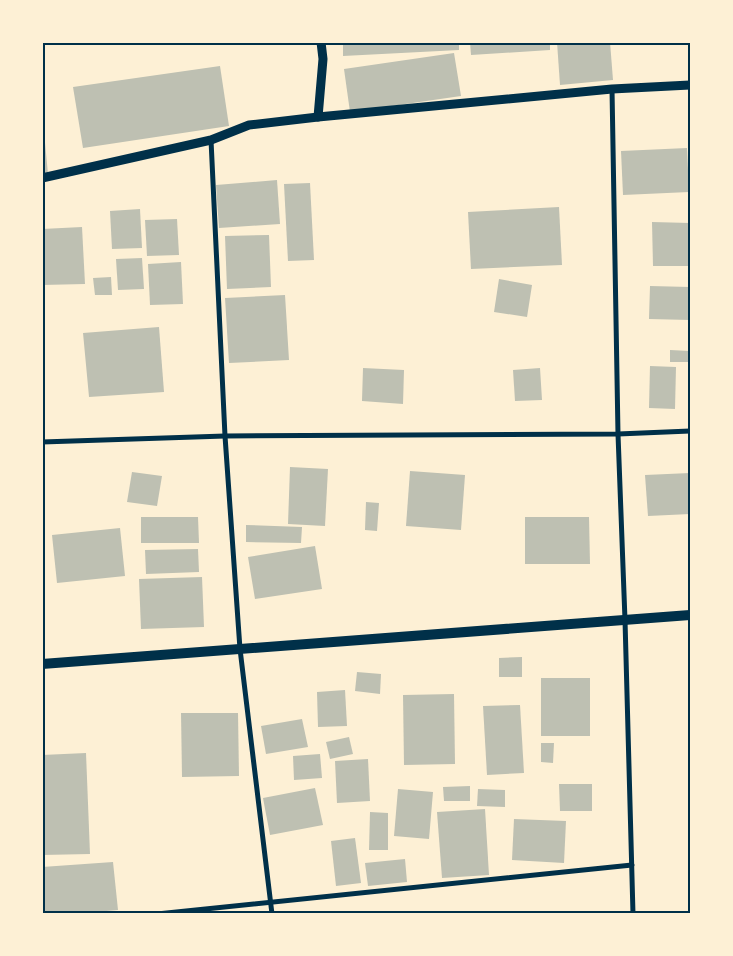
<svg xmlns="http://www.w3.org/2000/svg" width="733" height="956" font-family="Figtree,sans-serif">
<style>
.building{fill:#bec0b2}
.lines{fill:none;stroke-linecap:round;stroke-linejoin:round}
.minor{stroke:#003049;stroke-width:5}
.tertiary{stroke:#003049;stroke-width:9}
.secondary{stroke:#003049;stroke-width:10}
.neatline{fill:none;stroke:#003049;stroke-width:2}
</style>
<rect width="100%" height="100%" fill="#fdf0d5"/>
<g class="building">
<polygon points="343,42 459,42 459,50 343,56"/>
<polygon points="470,42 550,42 550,50 471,55"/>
<polygon points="557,42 610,42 613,80 560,85"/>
<polygon points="454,53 461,96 350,112 344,69"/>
<polygon points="220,66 229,126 83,148 73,87"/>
<polygon points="42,132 44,132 48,174 42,175"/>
<polygon points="687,148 689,192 623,195 621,151"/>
<polygon points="277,180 280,224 219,228 216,185"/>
<polygon points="310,183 314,260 288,261 284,184"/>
<polygon points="559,207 562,265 471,269 468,212"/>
<polygon points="140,209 142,248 112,249 110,211"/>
<polygon points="177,219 179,255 147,256 145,220"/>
<polygon points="652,222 690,223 690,266 653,266"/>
<polygon points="82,227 85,284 42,285 42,229"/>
<polygon points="269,235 271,287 227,289 225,236"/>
<polygon points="142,258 144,289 118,290 116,259"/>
<polygon points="181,262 183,304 150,305 148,264"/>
<polygon points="111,277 112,295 95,295 93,278"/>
<polygon points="499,279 532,285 527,317 494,312"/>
<polygon points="650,286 690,287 690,320 649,319"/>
<polygon points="285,295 289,360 229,363 225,298"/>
<polygon points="159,327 164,392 89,397 83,333"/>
<polygon points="670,350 690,351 690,362 670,362"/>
<polygon points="650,366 676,367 675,409 649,408"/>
<polygon points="363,368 404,370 403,404 362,401"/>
<polygon points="540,368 542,400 515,401 513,370"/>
<polygon points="290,467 328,469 325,526 288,524"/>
<polygon points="410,471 465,475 461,530 406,526"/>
<polygon points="132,472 162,476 157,506 127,502"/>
<polygon points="690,473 690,514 648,516 645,475"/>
<polygon points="366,502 379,503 377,531 365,530"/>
<polygon points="141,517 198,517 199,543 141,543"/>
<polygon points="525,517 589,517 590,564 525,564"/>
<polygon points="246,525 302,527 301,543 246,542"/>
<polygon points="120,528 125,576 57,583 52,535"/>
<polygon points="315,546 322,589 255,599 248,557"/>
<polygon points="198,549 199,572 146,574 145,550"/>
<polygon points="202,577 204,627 141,629 139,579"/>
<polygon points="522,657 522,677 499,677 499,658"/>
<polygon points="357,672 381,674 380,694 355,691"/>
<rect x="541" y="678" width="49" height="58"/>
<polygon points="345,690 347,726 318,727 317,692"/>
<polygon points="454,694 455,764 404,765 403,695"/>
<polygon points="520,705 524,773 487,775 483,706"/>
<polygon points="181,713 238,713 239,776 182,777"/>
<polygon points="302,719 308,747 266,754 261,726"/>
<polygon points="349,737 353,754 330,759 326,742"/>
<polygon points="541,743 554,743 553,763 541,762"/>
<polygon points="86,753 90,854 42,855 42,755"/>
<polygon points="320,754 322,778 294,780 293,756"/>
<polygon points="368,759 370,801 337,803 335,761"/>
<polygon points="559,784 592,784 592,811 560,811"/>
<polygon points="470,786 470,801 444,801 443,787"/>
<polygon points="315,788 323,825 270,835 263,798"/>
<polygon points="398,789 433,792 429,839 394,836"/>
<polygon points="478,789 505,790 505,807 477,806"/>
<polygon points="485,809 489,875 442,878 437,812"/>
<polygon points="370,812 388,813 388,850 369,850"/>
<polygon points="514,819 566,821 564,863 512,860"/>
<polygon points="355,838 361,883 336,886 331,841"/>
<polygon points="405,859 407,882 368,886 365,863"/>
<polygon points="113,862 118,910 72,914 45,914 42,867"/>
</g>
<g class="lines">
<g class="minor">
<polyline points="612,89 618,434 625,620 633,914"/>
<polyline points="211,140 225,436 240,649 272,914"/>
<polyline points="42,442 225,436 618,434 690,431"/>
<polyline points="157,914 632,865"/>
</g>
<g class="tertiary">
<polyline points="318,117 323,59 321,42"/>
<polyline points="42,178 211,140 249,125 318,117 612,89 690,85"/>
</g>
<polyline class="secondary" points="42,664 690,615"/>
</g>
<rect width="733" height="956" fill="none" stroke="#fdf0d5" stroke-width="88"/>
<rect x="44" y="44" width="645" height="868" class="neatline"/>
</svg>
